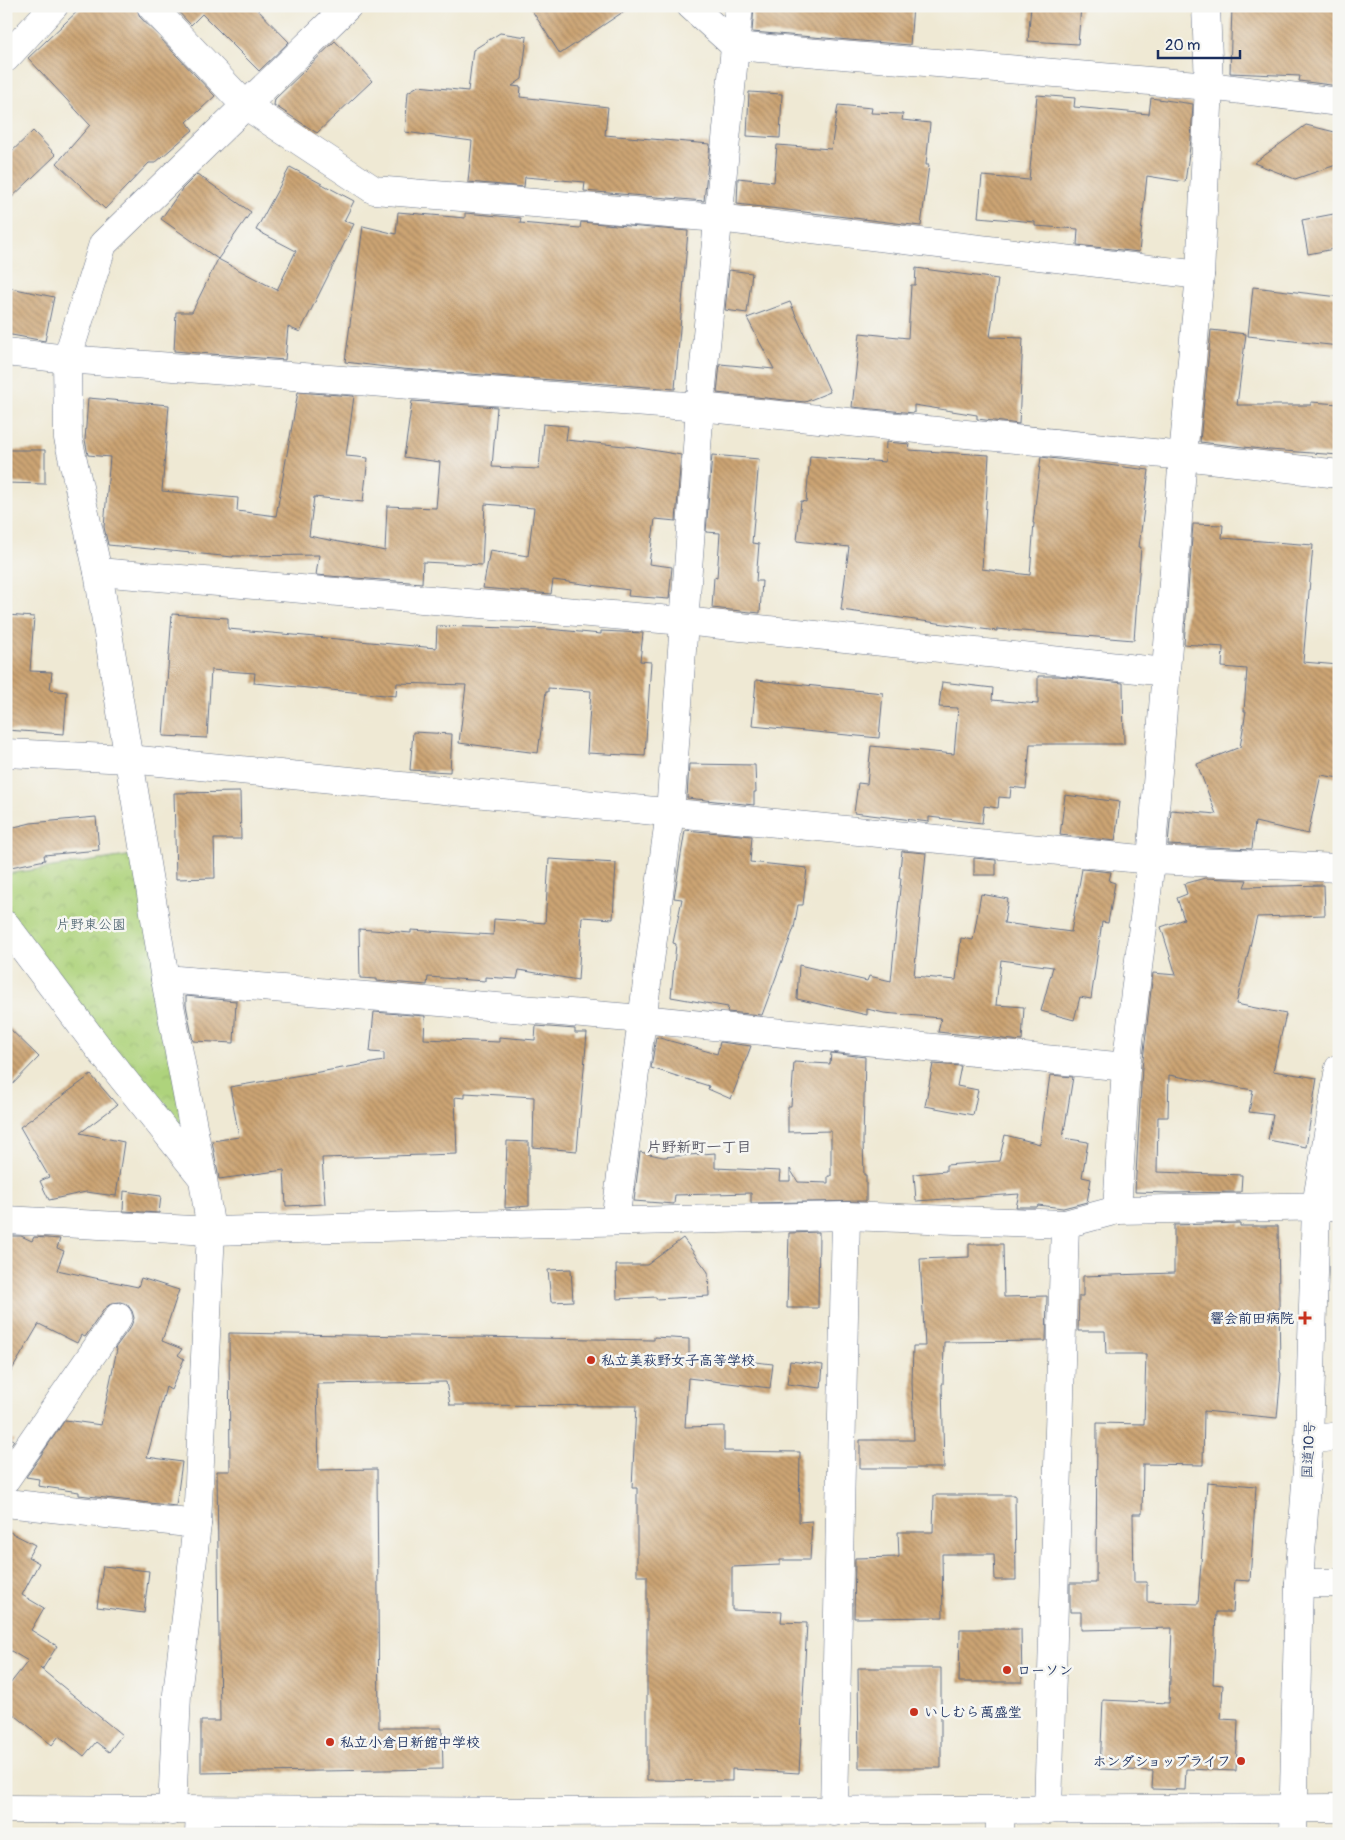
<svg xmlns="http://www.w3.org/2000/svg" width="1345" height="1840" font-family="Pangolin,'Klee One',sans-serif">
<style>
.park{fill:url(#park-crowns);stroke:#64816d}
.building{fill:url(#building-back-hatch)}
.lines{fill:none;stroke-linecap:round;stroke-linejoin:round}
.minor-casing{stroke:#657087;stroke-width:29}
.major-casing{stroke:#657087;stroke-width:29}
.highway-casing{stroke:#657087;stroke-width:29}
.minor{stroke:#fff;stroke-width:28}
.major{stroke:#fff;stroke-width:28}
.highway{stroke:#fff;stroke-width:28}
.poi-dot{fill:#c8321e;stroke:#f6f6f2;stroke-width:2}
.labels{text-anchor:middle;stroke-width:5;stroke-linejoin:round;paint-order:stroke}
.park-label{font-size:14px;fill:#405866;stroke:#f6f6f2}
.poi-label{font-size:14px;font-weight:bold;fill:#1b2f5e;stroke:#f6f6f2;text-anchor:start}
.street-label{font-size:14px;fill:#1b2f5e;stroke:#f6f6f2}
.neighbourhood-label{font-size:15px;font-weight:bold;fill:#595865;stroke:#f6f6f2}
</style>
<defs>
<pattern id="park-crowns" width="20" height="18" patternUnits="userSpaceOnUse" patternTransform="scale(1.25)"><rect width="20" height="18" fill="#aed37c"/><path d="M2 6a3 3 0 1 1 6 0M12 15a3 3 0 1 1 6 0" fill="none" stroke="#95b56e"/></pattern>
<pattern id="building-back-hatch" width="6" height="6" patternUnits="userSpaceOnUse" patternTransform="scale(1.25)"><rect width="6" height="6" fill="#cca473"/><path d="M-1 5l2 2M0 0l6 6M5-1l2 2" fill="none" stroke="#a58662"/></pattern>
</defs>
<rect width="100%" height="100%" fill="#f6f6f2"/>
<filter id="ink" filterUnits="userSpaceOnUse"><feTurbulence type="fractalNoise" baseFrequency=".02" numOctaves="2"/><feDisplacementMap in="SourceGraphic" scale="10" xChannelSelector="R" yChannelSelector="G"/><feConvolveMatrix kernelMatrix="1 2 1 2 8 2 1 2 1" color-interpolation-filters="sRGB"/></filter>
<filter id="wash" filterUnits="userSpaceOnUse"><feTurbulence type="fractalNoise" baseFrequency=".0096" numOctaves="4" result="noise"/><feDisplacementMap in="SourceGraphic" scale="20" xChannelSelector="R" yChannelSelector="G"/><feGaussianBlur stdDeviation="1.12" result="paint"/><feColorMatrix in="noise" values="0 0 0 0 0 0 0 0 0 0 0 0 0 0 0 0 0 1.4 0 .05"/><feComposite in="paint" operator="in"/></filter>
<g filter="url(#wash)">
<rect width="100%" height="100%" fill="#efe9d4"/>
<polygon class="park" points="140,854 197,1167 6,913 6,874"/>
<g id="blocks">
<g class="building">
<polygon points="83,6 136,6 140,17 215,96 187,122 193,130 155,163 149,163 105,209 57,163 90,125 28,58"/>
<polygon points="173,6 254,6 289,42 259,71 202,14 191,25"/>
<polygon points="529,6 632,6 560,54"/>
<polygon points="754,6 913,6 910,45 752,32"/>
<polygon points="1031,6 1081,6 1078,44 1028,41"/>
<polygon points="1232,6 1339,6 1339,86 1299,81 1300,76 1230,73"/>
<polygon points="500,33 527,37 522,79 512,86 521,87 520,97 608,107 605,135 710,144 704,201 584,191 585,182 525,177 524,187 468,182 472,141 405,132 408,92 418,86 468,91 473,50"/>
<polygon points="335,41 372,81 317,133 274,105 275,99"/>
<polygon points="749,92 782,94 780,138 747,136"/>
<polygon points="1037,95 1075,98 1074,107 1149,114 1151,98 1193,104 1191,140 1185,182 1147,176 1139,252 1077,245 1078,229 1035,226 1035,222 978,217 982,176 1029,180"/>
<polygon points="838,105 872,108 871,113 903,114 902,120 930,123 926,165 929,165 921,226 737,204 738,178 774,182 777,145 831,149"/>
<polygon points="1306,125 1339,133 1339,164 1295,179 1254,163"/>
<polygon points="33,131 56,155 6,203 6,157"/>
<polygon points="290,167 354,201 344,221 354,224 300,332 288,327 285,360 174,351 176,312 192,312 218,259 277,290 296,251 256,230"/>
<polygon points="197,174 251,212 218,259 161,219 182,189"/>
<polygon points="398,212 465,218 465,213 521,218 520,223 580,228 581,222 688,231 675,389 402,369 345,362 363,226 396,234"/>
<polygon points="1339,213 1339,248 1308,254 1302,220"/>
<polygon points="916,268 998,279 990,337 1023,338 1019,424 977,419 977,415 914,405 914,413 852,407 860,333 908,338 911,285 915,285"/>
<polygon points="729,270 752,273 747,313 725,310"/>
<polygon points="6,287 54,297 45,341 6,334"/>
<polygon points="1253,287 1339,297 1339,346 1248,336"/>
<polygon points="790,302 830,392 805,402 717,393 720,364 774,369 747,318"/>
<polygon points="1211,330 1246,334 1237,405 1311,405 1311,402 1339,404 1339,455 1270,450 1200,442"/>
<polygon points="298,392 354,396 346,456 368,458 363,502 314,497 309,536 385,551 387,506 436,508 440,462 404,457 412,401 497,407 492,467 539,469 543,424 568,426 566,440 634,447 681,455 676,521 655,519 649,564 672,567 669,599 628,596 629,590 553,580 551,594 483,588 490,550 528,556 534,508 485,504 482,565 423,562 422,583 316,575 319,555 233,556 233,557 108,545 104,527 110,457 88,455 85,440 88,398 169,405 162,491 238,498 237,511 276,516"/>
<polygon points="886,442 910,444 909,450 989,455 982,569 1030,575 1034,523 1033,523 1041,457 1149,470 1139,547 1141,547 1134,640 997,629 997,631 841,610 849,547 797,541 801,501 806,502 810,456 885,462"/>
<polygon points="6,450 45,450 45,484 6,483"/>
<polygon points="712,455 759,459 752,543 759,544 756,581 762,581 760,613 712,608 714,577 717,578 720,533 706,532"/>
<polygon points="1193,524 1223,525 1222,538 1313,545 1303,662 1339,665 1339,778 1321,775 1308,834 1255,822 1252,849 1168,845 1171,810 1216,814 1197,764 1240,747 1246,711 1244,711 1247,669 1222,667 1223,647 1184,644"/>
<polygon points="172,614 228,618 228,629 436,648 437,626 548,629 601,634 601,631 643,633 640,661 651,662 645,756 587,753 591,691 548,688 548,692 546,692 538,753 459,743 466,685 397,683 396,696 254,683 255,673 211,670 207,738 163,736"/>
<polygon points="6,615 34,617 30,671 52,672 50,690 67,692 64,734 6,730"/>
<polygon points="1038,676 1059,676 1123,683 1124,744 1030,744 1026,789 1011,787 1010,798 999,797 998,808 984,806 982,823 929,817 929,822 854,813 858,783 867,784 871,746 954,754 958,708 939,707 942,682 993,688 992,700 1038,704"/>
<polygon points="756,680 883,693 879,738 752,726"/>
<polygon points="413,732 452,734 450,772 410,770"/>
<polygon points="689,764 755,765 756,792 754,792 754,805 687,798"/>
<polygon points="240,792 241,839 214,839 215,878 176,879 174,793"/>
<polygon points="1065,795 1120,802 1115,841 1060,835"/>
<polygon points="96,817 99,850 44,855 45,860 6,868 6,829 31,823"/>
<polygon points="685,830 752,836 750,862 807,868 803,905 798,905 794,928 762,1015 727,1012 728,1007 671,997 676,944 673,943 682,899 674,898"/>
<polygon points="902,851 926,853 914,976 956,980 961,938 973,940 981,894 1008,899 1004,923 1071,932 1082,869 1111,872 1109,881 1115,883 1108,923 1102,922 1091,999 1080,997 1074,1020 1041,1011 1053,967 1001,960 996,1005 1024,1007 1022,1041 938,1032 941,1018 884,1013 867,1009 867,1015 797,999 799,965 867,981 869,976 891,981 901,878 899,878"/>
<polygon points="974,858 996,860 996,875 974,875"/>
<polygon points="549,859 616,863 613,919 582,917 578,980 519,970 517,979 485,977 485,981 428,977 427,985 377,981 377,979 360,978 359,929 411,933 411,930 493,935 494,919 545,923"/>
<polygon points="1205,878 1247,880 1244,887 1324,885 1325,915 1257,917 1236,1004 1286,1014 1273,1071 1317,1078 1306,1147 1268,1140 1273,1115 1249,1112 1253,1090 1169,1075 1168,1117 1158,1117 1157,1172 1242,1175 1241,1192 1171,1193 1135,1192 1142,1068 1153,973 1176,975 1161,927 1184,919 1177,898 1187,894 1184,884"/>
<polygon points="186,996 236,1001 234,1043 193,1041 186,1005"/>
<polygon points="374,1012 425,1016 424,1039 499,1042 499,1037 535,1040 536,1026 575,1029 575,1033 587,1033 577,1151 533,1147 534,1097 465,1093 465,1098 455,1097 457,1154 322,1158 325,1204 286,1206 284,1170 219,1179 212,1141 239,1137 230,1087 384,1061 384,1053 370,1052"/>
<polygon points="6,1025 39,1057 6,1091"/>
<polygon points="656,1037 717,1054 720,1042 751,1046 731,1099 708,1089 709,1086 651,1068"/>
<polygon points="831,1053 865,1057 863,1141 864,1175 866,1175 866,1201 751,1203 751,1193 675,1195 674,1204 634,1201 640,1152 663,1157 715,1153 715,1168 780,1171 779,1181 790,1181 790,1169 798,1182 828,1183 828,1176 831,1176 831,1131 788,1132 788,1106 791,1106 794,1062 830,1064"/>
<polygon points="933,1064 961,1066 957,1086 978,1090 973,1115 925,1106"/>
<polygon points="91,1075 117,1105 80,1133 124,1142 116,1196 86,1192 49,1200 40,1181 49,1177 20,1127"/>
<polygon points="1050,1075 1073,1077 1063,1138 1088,1142 1082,1177 1091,1179 1087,1202 1063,1208 1038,1205 1037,1207 1016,1207 1019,1194 916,1201 914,1174 946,1171 946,1165 999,1161 1005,1135 1040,1144"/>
<polygon points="507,1141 529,1142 529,1206 505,1208"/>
<polygon points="124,1191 161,1196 159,1213 123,1211"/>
<polygon points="1240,1223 1240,1226 1278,1226 1280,1372 1281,1373 1277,1418 1204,1411 1203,1465 1143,1464 1142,1514 1133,1514 1134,1582 1147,1582 1147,1602 1198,1604 1207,1482 1256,1486 1250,1581 1235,1580 1233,1612 1216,1612 1213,1684 1223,1685 1221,1719 1238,1720 1236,1771 1186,1769 1185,1790 1152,1789 1153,1771 1100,1769 1103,1700 1169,1703 1172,1628 1081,1630 1081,1612 1070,1612 1070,1583 1096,1583 1097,1423 1144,1424 1146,1354 1106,1354 1105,1331 1078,1331 1079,1296 1083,1296 1083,1276 1174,1273 1174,1225"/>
<polygon points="819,1232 818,1308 787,1308 789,1233"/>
<polygon points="6,1236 21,1236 32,1241 34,1237 60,1239 57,1248 64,1251 57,1270 138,1287 141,1278 179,1290 162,1341 182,1349 178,1355 184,1359 171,1390 166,1387 147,1457 182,1462 176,1506 79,1495 79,1492 38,1486 39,1479 26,1477 65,1420 101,1425 117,1349 115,1348 131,1326 134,1318 132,1311 127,1304 120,1302 112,1303 105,1308 85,1337 81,1335 77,1343 39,1324 6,1380"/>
<polygon points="683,1238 708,1272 709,1296 656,1299 656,1297 617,1299 616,1265 647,1265"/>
<polygon points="969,1244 1003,1244 1004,1297 1047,1296 1046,1341 944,1342 943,1384 942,1384 944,1468 860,1468 860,1440 914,1440 912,1382 913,1346 925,1346 920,1259 969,1257"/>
<polygon points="571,1269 573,1301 551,1302 548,1270"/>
<polygon points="229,1333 654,1340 654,1337 689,1339 689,1355 773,1364 770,1388 688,1378 685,1427 724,1426 724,1451 800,1452 799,1522 812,1521 810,1560 780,1560 780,1565 732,1567 732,1610 782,1612 781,1622 807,1623 799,1773 732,1769 732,1781 647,1780 647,1576 637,1576 637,1488 632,1488 636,1406 450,1405 446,1382 317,1384 319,1470 377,1469 379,1728 442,1728 443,1769 201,1773 201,1721 220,1721 217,1471 230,1471"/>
<polygon points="790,1361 823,1365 821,1388 787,1384"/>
<polygon points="6,1436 14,1440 6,1451"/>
<polygon points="934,1495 1015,1495 1016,1580 995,1580 994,1554 942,1554 943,1617 854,1618 855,1558 899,1557 898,1532 933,1532"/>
<polygon points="6,1530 35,1545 28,1557 39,1563 22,1595 44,1608 31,1630 57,1646 42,1670 40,1668 122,1735 109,1752 96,1742 84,1756 59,1736 52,1745 6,1708 6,1689 28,1661 6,1648"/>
<polygon points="103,1566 149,1571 144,1613 97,1607"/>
<polygon points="960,1629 1021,1629 1022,1682 959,1682"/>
<polygon points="858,1668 941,1668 941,1768 859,1768"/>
</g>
</g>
</g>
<g filter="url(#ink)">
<use href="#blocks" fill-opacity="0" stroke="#657087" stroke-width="1"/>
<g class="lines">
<defs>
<g id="minor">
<polyline points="151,6 245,105 374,190 718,218 1200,275"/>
<polyline points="691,6 735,46 1209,86 1339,102"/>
<polyline points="6,352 67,359 700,407 1183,456 1339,474"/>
<polyline points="98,572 684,621 1166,672"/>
<polyline points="6,753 129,759 1151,860 1339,868"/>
<polyline points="6,925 100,1050 201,1176"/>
<polyline points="165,979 642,1019 1126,1067"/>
<polyline points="1117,1210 1126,1067 1151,860 1183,456 1200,275 1209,86 1206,6"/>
<polyline points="6,1220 211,1231 846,1216 1065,1224 1117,1210 1339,1206"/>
<polyline points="615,1221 670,812 700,407 739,6"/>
<polyline points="1309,1440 1339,1436"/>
<polyline points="6,1479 118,1317"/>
<polyline points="6,1503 197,1524"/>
<polyline points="1299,1583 1339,1583"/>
<polyline points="6,1809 544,1812 1339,1808"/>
<polyline points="1048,1810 1065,1224"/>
<polyline points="172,1811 177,1694 197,1524 211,1231 203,1179 165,979 98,572 68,438 67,359 103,244 348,6"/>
<polyline points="1000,1811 1000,1834"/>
<polyline points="834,1812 846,1216"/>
<polyline points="199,1834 200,1811"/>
</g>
<polyline id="major" points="6,58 54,6"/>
<polyline id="highway" points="1293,1834 1299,1583 1309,1440 1316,1206 1339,1068"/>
</defs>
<use href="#minor" class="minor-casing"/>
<use href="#major" class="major-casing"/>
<use href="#highway" class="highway-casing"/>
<use href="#minor" class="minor"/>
<use href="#major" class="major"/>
<use href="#highway" class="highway"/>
</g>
</g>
<g class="poi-dot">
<path d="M1302.5 1310.5h5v5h5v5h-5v5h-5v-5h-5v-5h5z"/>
<circle cx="591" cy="1360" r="5"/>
<circle cx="1007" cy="1670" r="5"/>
<circle cx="914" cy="1712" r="5"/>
<circle cx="330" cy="1742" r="5"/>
<circle cx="1241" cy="1761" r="5"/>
</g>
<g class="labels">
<g class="park-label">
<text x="91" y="929">片野東公園</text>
</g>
<g class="poi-label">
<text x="1294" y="1323" text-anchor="end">響会前田病院</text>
<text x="601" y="1365">私立美萩野女子高等学校</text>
<text x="1017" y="1675">ローソン</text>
<text x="924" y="1717">いしむら萬盛堂</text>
<text x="340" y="1747">私立小倉日新館中学校</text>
<text x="1231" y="1766" text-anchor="end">ホンダショップライフ</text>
</g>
<g class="street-label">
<text transform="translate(1308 1450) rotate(-87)" y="5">国道10号</text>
</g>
<g class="neighbourhood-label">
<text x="699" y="1152">片野新町一丁目</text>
</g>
</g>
<rect width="1345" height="1840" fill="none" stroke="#f6f6f2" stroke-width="25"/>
<path d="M1158 50v8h82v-8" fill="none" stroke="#1b2f5e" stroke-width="2.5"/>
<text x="1165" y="50" font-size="15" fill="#1b2f5e" stroke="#f6f6f2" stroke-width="4" paint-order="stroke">20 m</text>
</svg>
